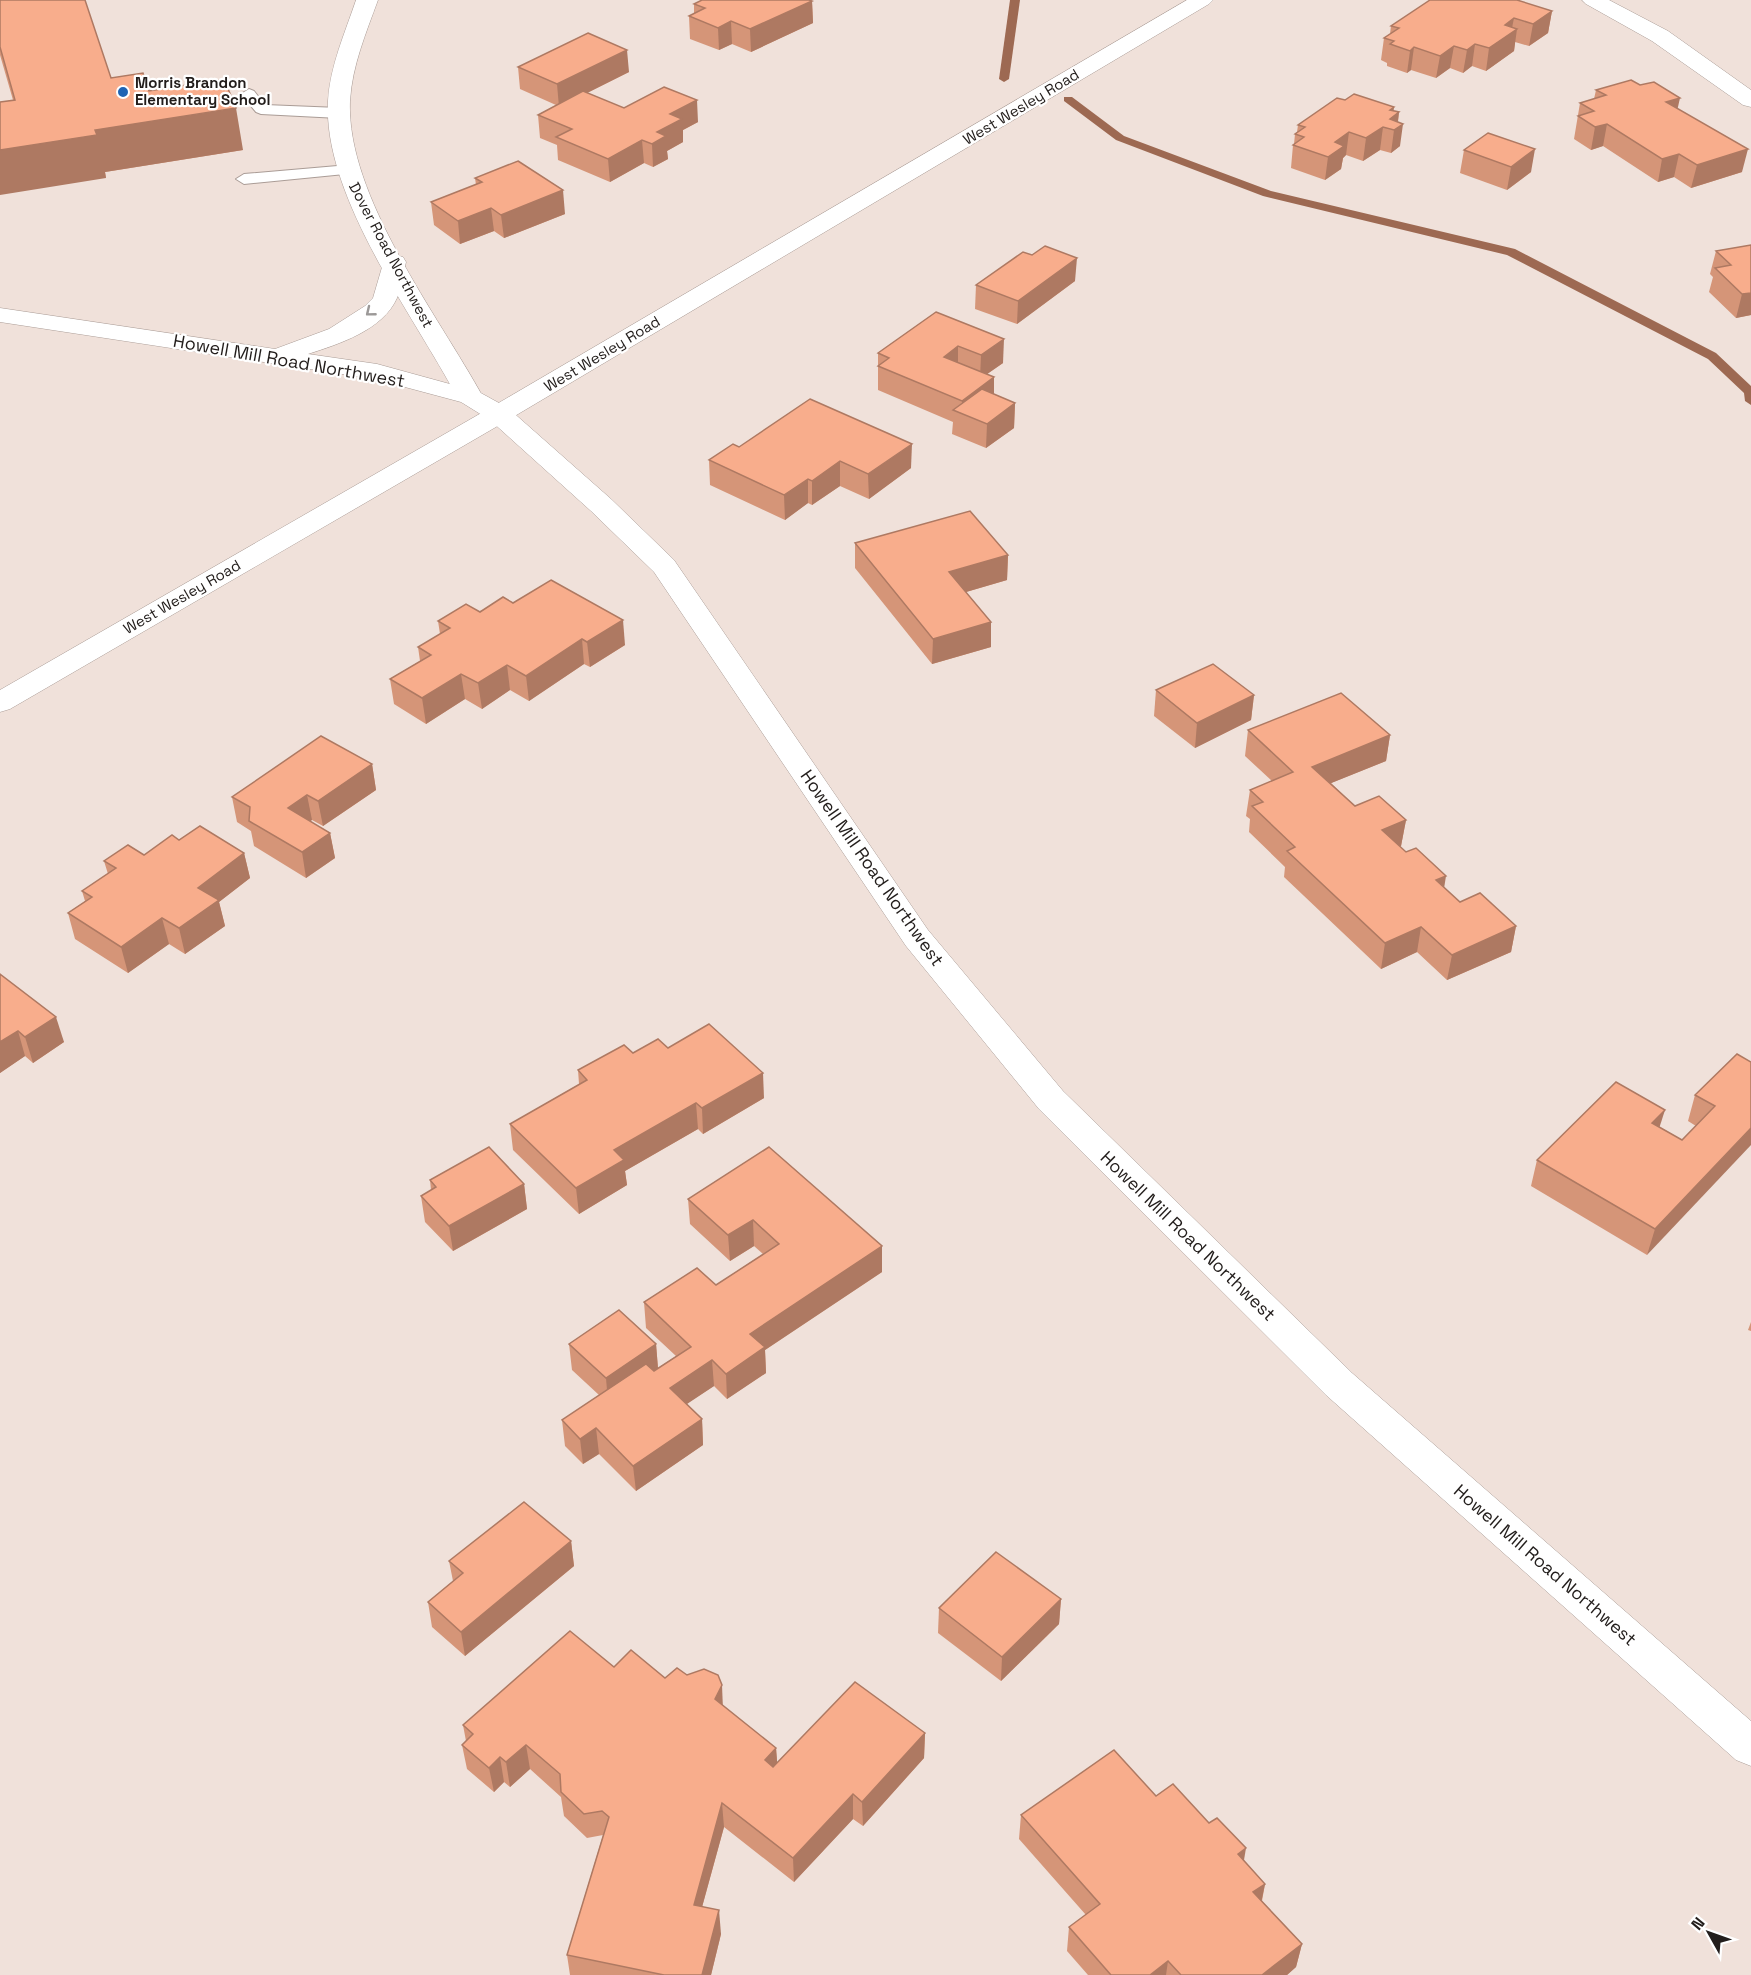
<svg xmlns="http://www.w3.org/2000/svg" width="1751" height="1975" font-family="'Space Grotesk',sans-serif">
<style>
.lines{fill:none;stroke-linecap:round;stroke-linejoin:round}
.stream{fill:#9d6952;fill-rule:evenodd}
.service-casing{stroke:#aa9c96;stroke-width:2}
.minor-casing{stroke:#aa9c96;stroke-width:1}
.tertiary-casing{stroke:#aa9c96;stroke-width:1}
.secondary-casing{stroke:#aa9c96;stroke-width:1}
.service{fill:#fff;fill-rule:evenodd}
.minor{fill:#fff;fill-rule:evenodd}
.tertiary{fill:#fff;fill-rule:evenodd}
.secondary{fill:#fff;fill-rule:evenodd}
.wall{fill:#d59578}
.shaded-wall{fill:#ae7962}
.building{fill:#f8ad8c;stroke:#ae7962;stroke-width:1.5}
.oneway{stroke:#9c9998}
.poi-dot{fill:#1e64b4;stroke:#fff;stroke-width:2}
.labels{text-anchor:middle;stroke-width:4.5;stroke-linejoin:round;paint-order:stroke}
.far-poi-label{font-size:15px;font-weight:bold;fill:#221d1b;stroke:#fff;text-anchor:start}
.far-street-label{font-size:15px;fill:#221d1b;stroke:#fff}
.street-label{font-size:18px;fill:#221d1b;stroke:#fff}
</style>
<rect width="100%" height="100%" fill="#f0e1da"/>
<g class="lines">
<g class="stream">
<polygon points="1010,0 1020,0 1009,79 1004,82 999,79"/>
<polygon points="1064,97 1072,97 1124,136 1271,191 1515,249 1716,353 1751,386 1751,405 1745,401 1744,393 1708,359 1507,255 1263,196 1116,140 1064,101"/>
</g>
<defs>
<g id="service">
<polygon points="249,89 254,91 265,105 339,108 347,113 339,118 261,114 256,112 241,94"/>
<polygon points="349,165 357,170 355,173 244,184 236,179 244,174"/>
</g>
<g id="minor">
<path d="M356,0H378C366,33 352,66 350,101C346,196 438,315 483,397L479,402L470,405L461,402L457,397C413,314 323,197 328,101C330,66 345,33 356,0Z"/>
<polygon points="1582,0 1609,0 1668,31 1751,90 1751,107 1743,105 1652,41 1586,4"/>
</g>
<polygon id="tertiary" points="1187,0 1213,0 1209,4 508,420 10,709 0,712 0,690 490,408"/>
<path id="secondary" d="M394,255L403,257L406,262C403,274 402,287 397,298C383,330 339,344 308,354L377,364L479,392L508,408L611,499L674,560L928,930L1063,1091L1352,1373L1751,1721V1766L1736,1760L1326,1395L1039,1109L906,946L654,572L591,511L490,420L461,402L375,379L0,322V308L275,349L329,329L365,306L373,298L385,257Z"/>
</defs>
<use href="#service" class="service-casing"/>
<use href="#minor" class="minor-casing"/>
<use href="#tertiary" class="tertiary-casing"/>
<use href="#secondary" class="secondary-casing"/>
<use href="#service" class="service"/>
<use href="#minor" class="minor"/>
<use href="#tertiary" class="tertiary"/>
<use href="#secondary" class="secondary"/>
</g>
<g class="wall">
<polygon points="0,0 111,78 149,91 243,150 105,172 106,178 13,100 0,55"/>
<polygon points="812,1 813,23 751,52 732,44 719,50 690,39 689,16 694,14 694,4"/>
<polygon points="1552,11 1548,33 1529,46 1515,42 1514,51 1486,71 1472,66 1463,73 1450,68 1436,78 1411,70 1407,73 1387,66 1387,63 1381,60 1384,38 1390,34 1391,26"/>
<polygon points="518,67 629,72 587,93 624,108 698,122 683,130 683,142 667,151 668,159 653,167 644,163 610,182 558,160 557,145 540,138 538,115 556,105 520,89"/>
<polygon points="1596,90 1677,108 1742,172 1691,188 1674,177 1658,182 1603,146 1591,150 1574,139 1580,103 1594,99"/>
<polygon points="1393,111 1399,112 1398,122 1400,146 1391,153 1380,150 1363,161 1346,155 1343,158 1341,169 1325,180 1291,168 1293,145 1294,144 1295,134 1297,132 1298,125"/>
<polygon points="1464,150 1531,172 1507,190 1460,173"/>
<polygon points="475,178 565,214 504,238 494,231 460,244 434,225 431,202 476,185"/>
<polygon points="1751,245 1751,315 1736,318 1709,292 1713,277 1710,274 1716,251"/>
<polygon points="1032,255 1075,281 1017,324 975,309 976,285"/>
<polygon points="936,312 1003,363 987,374 994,377 994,394 1015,403 1014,428 986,448 952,434 953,422 878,390 878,353"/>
<polygon points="739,447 911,468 869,499 840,486 812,505 808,503 785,520 710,485 709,460"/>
<polygon points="855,543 1008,555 1007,580 966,592 991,647 932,664 855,568"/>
<polygon points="513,603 625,645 590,667 584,664 529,701 510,690 482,709 465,699 426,724 394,704 390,679 420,661 418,647 440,634 438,621"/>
<polygon points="1156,690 1254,695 1251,720 1195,748 1154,716"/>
<polygon points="1248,730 1390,735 1386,761 1331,783 1355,806 1406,820 1401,846 1400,847 1460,902 1516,926 1511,952 1447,980 1417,952 1381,969 1284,877 1285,867 1249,832 1250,819 1246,816 1250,790 1272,781 1245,756"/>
<polygon points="372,764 376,790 323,826 312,820 310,821 330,833 335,858 306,878 254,846 251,831 237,822 232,797"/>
<polygon points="179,840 244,853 250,878 219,902 225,926 185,954 169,944 128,973 75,939 68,913 85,901 82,891 108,874 104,861 144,855"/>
<polygon points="0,974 64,1042 33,1063 25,1056 0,1073"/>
<polygon points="668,1048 764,1098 703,1134 698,1129 625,1171 627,1185 579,1214 513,1150 510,1124 579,1084 578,1070 633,1053"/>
<polygon points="1751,1062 1647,1255 1531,1186 1537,1160 1660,1127 1682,1140 1696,1126 1688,1121 1695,1095"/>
<polygon points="430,1180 524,1184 527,1209 453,1251 425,1222 421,1196 431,1190"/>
<polygon points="688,1199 882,1246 882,1272 765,1350 766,1373 727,1399 714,1386 686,1404 702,1419 703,1445 636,1491 599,1454 583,1464 565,1446 562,1420 599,1395 572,1370 569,1344 656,1344 658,1368 676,1356 646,1328 644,1302 716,1285 763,1254 754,1246 730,1261 690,1224"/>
<polygon points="1751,1322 1751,1331 1748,1330"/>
<polygon points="571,1541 574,1566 465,1656 432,1627 428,1602 453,1581 449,1561"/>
<polygon points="1061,1599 1059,1624 1001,1681 938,1633 939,1608"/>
<polygon points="614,1667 665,1678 723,1706 776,1748 777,1762 925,1733 924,1758 863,1826 853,1819 794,1882 724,1827 702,1907 721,1934 711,1975 570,1975 567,1955 603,1835 587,1838 564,1816 561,1797 530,1769 510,1787 504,1782 494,1792 467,1769 462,1745 466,1741 463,1725"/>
<polygon points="1156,1796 1244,1861 1265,1884 1262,1901 1302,1944 1296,1967 1287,1975 1088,1975 1067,1951 1069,1927 1086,1915 1019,1839 1021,1815"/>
</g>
<g class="shaded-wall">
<polygon points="812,1 813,23 751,52 750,29"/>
<polygon points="1552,11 1548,33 1529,46 1533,24"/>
<polygon points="1514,18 1511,33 1517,29 1514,51 1486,71 1489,48 1505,25"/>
<polygon points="731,21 732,44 719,50 718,28"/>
<polygon points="1475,44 1472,66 1463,73 1467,50"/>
<polygon points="1454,46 1450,68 1436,78 1440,56"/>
<polygon points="1414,47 1411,70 1407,73 1410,51"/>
<polygon points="627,50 629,72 559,107 557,84"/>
<polygon points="1680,98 1675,120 1666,102"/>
<polygon points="697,100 698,122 683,130 683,142 667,151 668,159 653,167 652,144 657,132 670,114"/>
<polygon points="1394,107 1393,117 1399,112 1397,128 1403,124 1400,146 1391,153 1394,130 1388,128 1390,110"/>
<polygon points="236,108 243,150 105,172 106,178 0,195 0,150 95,130"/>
<polygon points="1607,124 1603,146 1591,150 1595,127"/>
<polygon points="1383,127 1380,150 1363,161 1366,138"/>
<polygon points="1349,132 1346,155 1343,158 1341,169 1325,180 1328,157 1335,142"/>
<polygon points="642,140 644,163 610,182 608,159"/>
<polygon points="1535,149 1531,172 1507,190 1511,167"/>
<polygon points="1748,149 1742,172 1691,188 1697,165"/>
<polygon points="1679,154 1674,177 1658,182 1662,159"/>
<polygon points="563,190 565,214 504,238 501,215"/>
<polygon points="491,208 494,231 460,244 458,221"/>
<polygon points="1077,258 1075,281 1017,324 1018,301"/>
<polygon points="1751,293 1751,315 1736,318 1742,294"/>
<polygon points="1004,339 1003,363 980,379 981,355"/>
<polygon points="958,346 958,370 944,357"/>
<polygon points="994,377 994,402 962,413 962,401"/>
<polygon points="1015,403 1014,428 986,448 987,424"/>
<polygon points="912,444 911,468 869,499 868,474"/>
<polygon points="840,461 840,486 812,505 812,481"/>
<polygon points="808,479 808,503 785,520 784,495"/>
<polygon points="1008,555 1007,580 949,597 949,572"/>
<polygon points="623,620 625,645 590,667 587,642"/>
<polygon points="991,622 991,647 932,664 933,639"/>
<polygon points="582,639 584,664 529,701 526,676"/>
<polygon points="507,665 510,690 482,709 478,683"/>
<polygon points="461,674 465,699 426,724 422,698"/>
<polygon points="1254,695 1251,720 1195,748 1197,723"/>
<polygon points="1390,735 1386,761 1309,792 1312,767"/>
<polygon points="372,764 376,790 323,826 318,801"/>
<polygon points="307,795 312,820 293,833 288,808"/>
<polygon points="1406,820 1401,846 1378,856 1382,830"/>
<polygon points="330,833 335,858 306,878 302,852"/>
<polygon points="244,853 250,878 219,902 225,926 185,954 179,928 198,888"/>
<polygon points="1446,876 1442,901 1436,880"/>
<polygon points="162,918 169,944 128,973 121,947"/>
<polygon points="1516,926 1511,952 1447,980 1452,955"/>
<polygon points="1421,927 1417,952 1381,969 1385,943"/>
<polygon points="56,1017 64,1042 33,1063 25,1037"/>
<polygon points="18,1031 25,1056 0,1073 0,1042"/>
<polygon points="763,1073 764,1098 703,1134 702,1108"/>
<polygon points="696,1103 698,1129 625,1171 627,1185 579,1214 576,1188 614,1150"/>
<polygon points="1665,1110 1657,1135 1652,1123"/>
<polygon points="1751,1128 1751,1145 1647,1255 1655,1229"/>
<polygon points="524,1184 527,1209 453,1251 449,1226"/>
<polygon points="753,1220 754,1246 730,1261 728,1235"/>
<polygon points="882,1246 882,1272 765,1350 766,1373 727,1399 726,1374 750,1334"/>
<polygon points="656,1344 658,1369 608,1403 606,1378"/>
<polygon points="712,1360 714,1386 672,1414 670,1388"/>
<polygon points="702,1419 703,1445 636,1491 633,1466"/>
<polygon points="596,1428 599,1454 583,1464 580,1439"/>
<polygon points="571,1541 574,1566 465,1656 461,1632"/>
<polygon points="1061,1599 1059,1624 1001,1681 1002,1657"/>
<polygon points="722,1685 723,1710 715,1699"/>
<polygon points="925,1733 924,1758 863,1826 862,1802"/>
<polygon points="526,1745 530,1769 510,1787 506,1762"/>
<polygon points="776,1748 778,1773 765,1760"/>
<polygon points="500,1757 504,1782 494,1792 489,1768"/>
<polygon points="853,1794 853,1819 794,1882 793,1858"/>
<polygon points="722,1803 724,1827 696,1929 694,1905"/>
<polygon points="1246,1848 1242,1872 1238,1854"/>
<polygon points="1265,1884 1260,1908 1253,1892"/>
<polygon points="719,1910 721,1934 711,1975 702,1975"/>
<polygon points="1302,1944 1296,1967 1287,1975 1262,1975"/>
<polygon points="1168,1961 1166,1975 1150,1975"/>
</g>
<g class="building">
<polygon points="0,0 85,0 111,78 143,73 149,91 224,79 236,108 95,130 97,135 0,150 0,102 15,100 0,47"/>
<polygon points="702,0 809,0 812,1 750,29 731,21 718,28 689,16 705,8 694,4"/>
<polygon points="1430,0 1517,0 1552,11 1533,24 1514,18 1505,25 1517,29 1489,48 1475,44 1467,50 1454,46 1440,56 1414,47 1410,51 1390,44 1394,41 1384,38 1399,28 1391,26"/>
<polygon points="588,33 627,50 557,84 518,67"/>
<polygon points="1631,80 1640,85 1654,82 1680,98 1666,102 1748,149 1697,165 1679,154 1662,159 1607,124 1595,127 1578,116 1594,111 1580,103 1606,95 1596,90"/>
<polygon points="664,87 697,100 670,114 682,119 657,132 666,136 652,144 642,140 608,159 556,137 572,129 538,115 583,91 624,108"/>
<polygon points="1354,94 1394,107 1390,110 1399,112 1390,119 1403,124 1394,130 1383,127 1366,138 1349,132 1335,142 1344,146 1328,157 1293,145 1304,137 1295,134 1305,127 1298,125 1337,98 1345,100"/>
<polygon points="1488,133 1535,149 1511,167 1464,150"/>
<polygon points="518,161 563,190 501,215 491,208 458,221 431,202 482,182 475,178"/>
<polygon points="1751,245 1751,293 1742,294 1715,268 1731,265 1716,251"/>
<polygon points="1045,246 1077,258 1018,301 976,285 1023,252 1032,255"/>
<polygon points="936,312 1004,339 981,355 958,346 944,357 994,377 962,401 878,366 889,358 878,353"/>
<polygon points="982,389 1015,403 987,424 953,410"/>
<polygon points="810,399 912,444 868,474 840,461 812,481 808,479 784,495 709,460 733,444 739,447"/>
<polygon points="970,511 1008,555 949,572 991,622 933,639 855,543"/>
<polygon points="551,580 623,620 587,642 582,639 526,676 507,665 478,683 461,674 422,698 390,679 431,655 418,647 450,628 438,621 466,604 480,612 503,597 513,603"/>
<polygon points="1213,664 1254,695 1197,723 1156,690"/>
<polygon points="1341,693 1390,735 1312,767 1355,806 1379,796 1406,820 1382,830 1406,852 1416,848 1446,876 1436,880 1460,902 1480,893 1516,926 1452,955 1421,927 1385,943 1287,851 1295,847 1252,806 1263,802 1250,790 1293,772 1248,730"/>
<polygon points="321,736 372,764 318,801 307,795 288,808 330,833 302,852 249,821 250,807 232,797"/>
<polygon points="200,826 244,853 198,888 219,900 179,928 162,918 121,947 68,913 92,897 82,891 116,868 104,861 128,845 144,855 172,835 179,840"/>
<polygon points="0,974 56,1017 25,1037 18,1031 0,1042"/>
<polygon points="709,1024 763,1073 702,1108 696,1103 614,1150 624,1160 576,1188 510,1124 587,1080 578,1070 624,1045 633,1053 658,1039 668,1048"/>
<polygon points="1737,1054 1751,1062 1751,1128 1655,1229 1537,1160 1616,1082 1665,1110 1652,1123 1682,1140 1715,1106 1695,1095"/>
<polygon points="489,1147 524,1184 449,1226 421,1196 436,1187 430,1180"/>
<polygon points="769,1147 882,1246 750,1334 765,1347 726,1374 712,1360 670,1388 702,1419 633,1466 596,1428 580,1439 562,1420 646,1364 654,1371 691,1347 644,1302 697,1268 716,1285 779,1244 753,1220 728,1235 688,1199"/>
<polygon points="619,1310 656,1344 606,1378 569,1344"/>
<polygon points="524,1502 571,1541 461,1632 428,1602 463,1573 449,1561"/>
<polygon points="996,1552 1061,1599 1002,1657 939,1608"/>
<polygon points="570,1631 614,1667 631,1650 665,1678 677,1668 687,1675 704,1669 718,1675 722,1685 715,1699 776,1748 765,1760 773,1767 855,1682 925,1733 862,1802 853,1794 793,1858 722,1803 694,1905 719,1910 702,1975 664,1975 567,1955 609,1817 602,1811 584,1814 561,1792 560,1774 526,1745 506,1762 500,1757 489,1768 462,1745 473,1734 463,1725"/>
<polygon points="1114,1750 1156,1796 1173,1784 1209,1823 1217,1818 1246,1848 1238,1854 1265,1884 1253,1892 1302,1944 1262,1975 1181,1975 1168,1961 1150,1975 1111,1975 1069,1927 1100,1904 1021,1815"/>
</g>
<defs><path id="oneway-chevron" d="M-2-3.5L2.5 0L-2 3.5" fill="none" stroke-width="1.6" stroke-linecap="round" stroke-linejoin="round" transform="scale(1.5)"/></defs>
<use class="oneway" href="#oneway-chevron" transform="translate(370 312) rotate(141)"/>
<circle class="poi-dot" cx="123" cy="92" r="6"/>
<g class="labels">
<g class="far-poi-label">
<text x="135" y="88">Morris Brandon<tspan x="135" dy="17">Elementary School</tspan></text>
</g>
<g class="far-street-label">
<text transform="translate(1021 107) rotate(-31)" y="5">West Wesley Road</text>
<text transform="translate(391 255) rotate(62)" y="5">Dover Road Northwest</text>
<text transform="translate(602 354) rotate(-31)" y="5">West Wesley Road</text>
<text transform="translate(182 597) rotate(-30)" y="5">West Wesley Road</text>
</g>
<g class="street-label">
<text transform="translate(289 361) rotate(10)" y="6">Howell Mill Road Northwest</text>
<text transform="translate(872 868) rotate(55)" y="6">Howell Mill Road Northwest</text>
<text transform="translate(1188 1236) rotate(44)" y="6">Howell Mill Road Northwest</text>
<text transform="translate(1545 1565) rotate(41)" y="6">Howell Mill Road Northwest</text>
</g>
</g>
<g transform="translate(1709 1933) rotate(310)" stroke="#ffffff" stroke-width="4.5" paint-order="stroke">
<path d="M0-4.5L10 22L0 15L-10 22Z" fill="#221d1b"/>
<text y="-9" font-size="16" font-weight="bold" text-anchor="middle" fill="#221d1b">N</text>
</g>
</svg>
